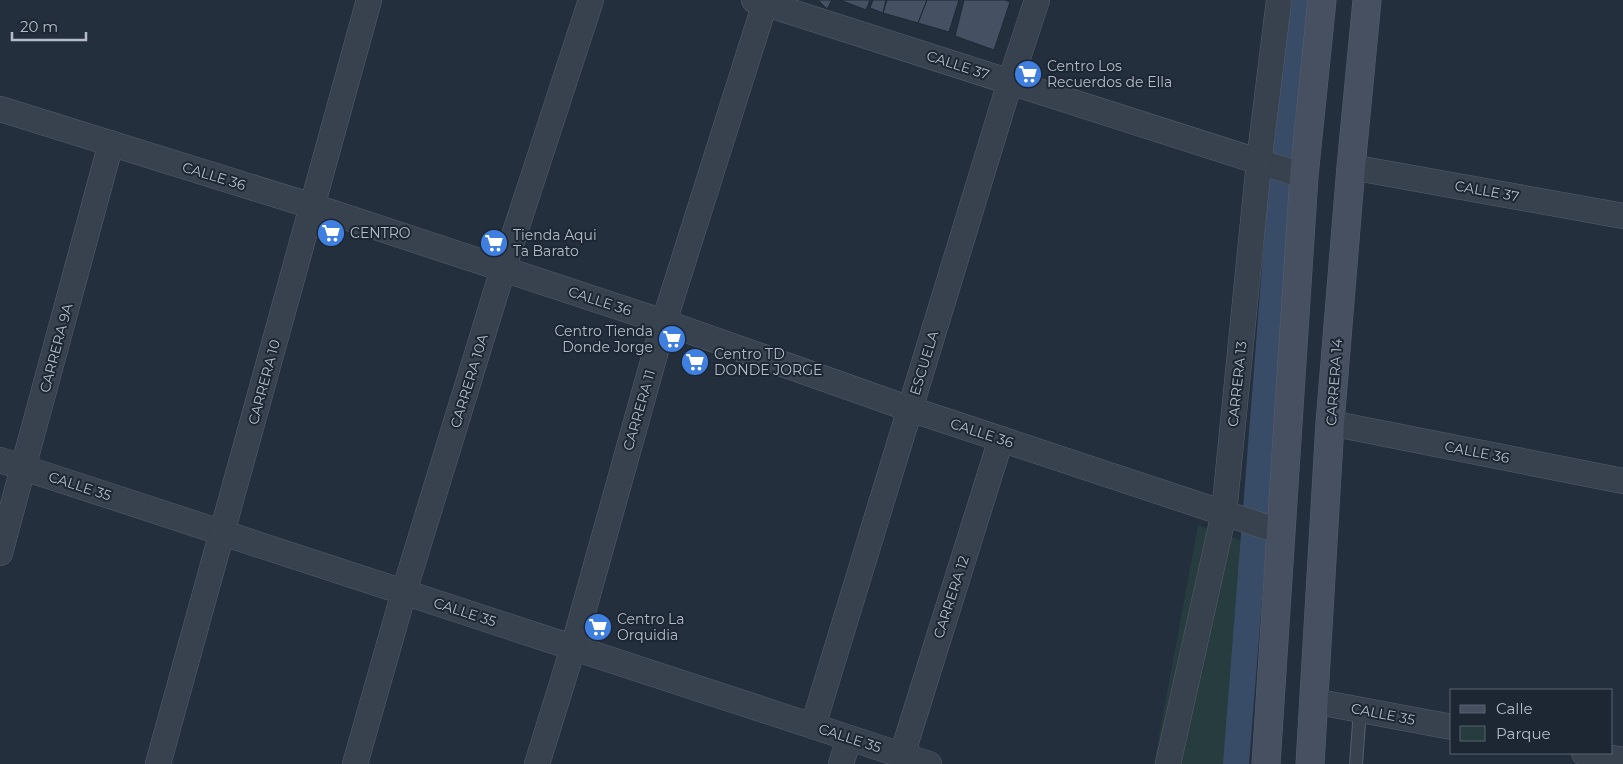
<svg xmlns="http://www.w3.org/2000/svg" width="1623" height="764" font-family="Montserrat,sans-serif">
<style>
.green{fill:#263c3f}
.lines{fill:none;stroke-linecap:round;stroke-linejoin:round}
.canal{stroke:#394c67;stroke-width:26}
.building{fill:#455162;stroke:#1f2835}
.service-casing{stroke:#565f6c;stroke-width:14}
.minor-casing{stroke:#565f6c;stroke-width:26}
.secondary-casing{stroke:#565f6c;stroke-width:29}
.service{stroke:#38414e;stroke-width:12}
.minor{stroke:#38414e;stroke-width:25}
.secondary{stroke:#465061;stroke-width:28}
.labels{text-anchor:middle;stroke-width:4;stroke-linejoin:round;paint-order:stroke}
.street-label{font-size:14px;fill:#b4bcc9;stroke:#1d2633}
.poi-label{font-size:14px;fill:#b4bcc9;stroke:#1d2633;text-anchor:start}
</style>
<rect width="100%" height="100%" fill="#242f3e"/>
<polygon class="green" points="1198,525 1263,548 1246,764 1154,764"/>
<g class="lines">
<polyline class="canal" points="1236,764 1285,140 1300,0"/>
</g>
<g class="building">
<polygon points="818,0 832,0 827,9"/>
<polygon points="840,0 870,0 866,10"/>
<polygon points="873,0 886,0 883,13 870,8"/>
<polygon points="887,0 927,0 918,23 883,13"/>
<polygon points="927,0 959,0 949,32 918,23"/>
<polygon points="964,0 1005,0 1010,2 994,50 955,36"/>
</g>
<g class="lines">
<defs>
<polyline id="service" points="1356,764 1360,710"/>
<g id="minor">
<polyline points="754,0 1304,176"/>
<polyline points="0,109 312,206 503,269 664,322 910,409 1263,526 1281,531"/>
<polyline points="1351,167 1623,216"/>
<polyline points="1330,423 1623,481"/>
<polyline points="0,460 929,764"/>
<polyline points="0,553 111,143"/>
<polyline points="1313,701 1452,727"/>
<polyline points="813,726 1010,82 1037,0"/>
<polyline points="1584,753 1623,760"/>
<polyline points="902,755 1001,439"/>
<polyline points="158,764 369,0"/>
<polyline points="355,764 404,592 503,269 591,0"/>
<polyline points="537,764 573,648 664,322 766,0"/>
<polyline points="841,764 849,738"/>
<polyline points="1168,764 1224,513 1259,162 1279,0"/>
</g>
<g id="secondary">
<polyline points="1266,764 1304,176 1322,0"/>
<polyline points="1310,764 1330,423 1351,167 1367,0"/>
</g>
</defs>
<use href="#service" class="service-casing"/>
<use href="#minor" class="minor-casing"/>
<use href="#secondary" class="secondary-casing"/>
<use href="#service" class="service"/>
<use href="#minor" class="minor"/>
<use href="#secondary" class="secondary"/>
</g>
<defs>
<symbol id="supermarket-disc" viewBox="-11 -11 22 22"><circle r="9.5" fill="#3f7fe0" stroke="#1d2633"/><path d="M-6-5.5h2.5l.6 2H6L4.5 2H-2.5L-4.4-4H-6ZM-1.5 3.2a1.3 1.3 0 1 0 .1 0ZM3 3.2a1.3 1.3 0 1 0 .1 0Z" fill="#fff"/></symbol>
</defs>
<g fill-rule="evenodd">
<use href="#supermarket-disc" x="1012" y="58" width="32" height="32"/>
<use href="#supermarket-disc" x="315" y="217" width="32" height="32"/>
<use href="#supermarket-disc" x="478" y="227" width="32" height="32"/>
<use href="#supermarket-disc" x="656" y="323" width="32" height="32"/>
<use href="#supermarket-disc" x="679" y="346" width="32" height="32"/>
<use href="#supermarket-disc" x="582" y="611" width="32" height="32"/>
</g>
<g class="labels">
<g class="street-label">
<text transform="translate(958 65) rotate(18)" y="5">CALLE 37</text>
<text transform="translate(214 176) rotate(17)" y="5">CALLE 36</text>
<text transform="translate(1487 191) rotate(10)" y="5">CALLE 37</text>
<text transform="translate(600 301) rotate(18)" y="5">CALLE 36</text>
<text transform="translate(56 348) rotate(-75)" y="5">CARRERA 9A</text>
<text transform="translate(924 363) rotate(-73)" y="5">ESCUELA</text>
<text transform="translate(469 381) rotate(-73)" y="5">CARRERA 10A</text>
<text transform="translate(264 382) rotate(-75)" y="5">CARRERA 10</text>
<text transform="translate(1334 382) rotate(-86)" y="5">CARRERA 14</text>
<text transform="translate(1237 384) rotate(-84)" y="5">CARRERA 13</text>
<text transform="translate(639 410) rotate(-74)" y="5">CARRERA 11</text>
<text transform="translate(982 433) rotate(18)" y="5">CALLE 36</text>
<text transform="translate(1477 452) rotate(11)" y="5">CALLE 36</text>
<text transform="translate(80 486) rotate(18)" y="5">CALLE 35</text>
<text transform="translate(951 597) rotate(-72)" y="5">CARRERA 12</text>
<text transform="translate(465 612) rotate(18)" y="5">CALLE 35</text>
<text transform="translate(1383 714) rotate(11)" y="5">CALLE 35</text>
<text transform="translate(850 738) rotate(18)" y="5">CALLE 35</text>
</g>
<g class="poi-label">
<text x="1047" y="71">Centro Los<tspan x="1047" dy="16">Recuerdos de Ella</tspan></text>
<text x="350" y="238">CENTRO</text>
<text x="513" y="240">Tienda Aqui<tspan x="513" dy="16">Ta Barato</tspan></text>
<text x="653" y="336" text-anchor="end">Centro Tienda<tspan x="653" dy="16">Donde Jorge</tspan></text>
<text x="714" y="359">Centro TD<tspan x="714" dy="16">DONDE JORGE</tspan></text>
<text x="617" y="624">Centro La<tspan x="617" dy="16">Orquidia</tspan></text>
</g>
</g>
<rect x="1450" y="689" width="162" height="65" fill="#1d2633" stroke="#59626f"/>
<rect x="1460" y="705" width="25" height="8" fill="#465061" stroke="#59626f"/>
<text x="1496" y="714" font-size="15" fill="#b4bcc9">Calle</text>
<rect x="1460" y="726" width="25" height="15" fill="#263c3f" stroke="#59626f"/>
<text x="1496" y="739" font-size="15" fill="#b4bcc9">Parque</text>
<path d="M12 32v8h74v-8" fill="none" stroke="#b4bcc9" stroke-width="2.5"/>
<text x="20" y="32" font-size="15" fill="#b4bcc9" stroke="#1d2633" stroke-width="4" paint-order="stroke">20 m</text>
</svg>
